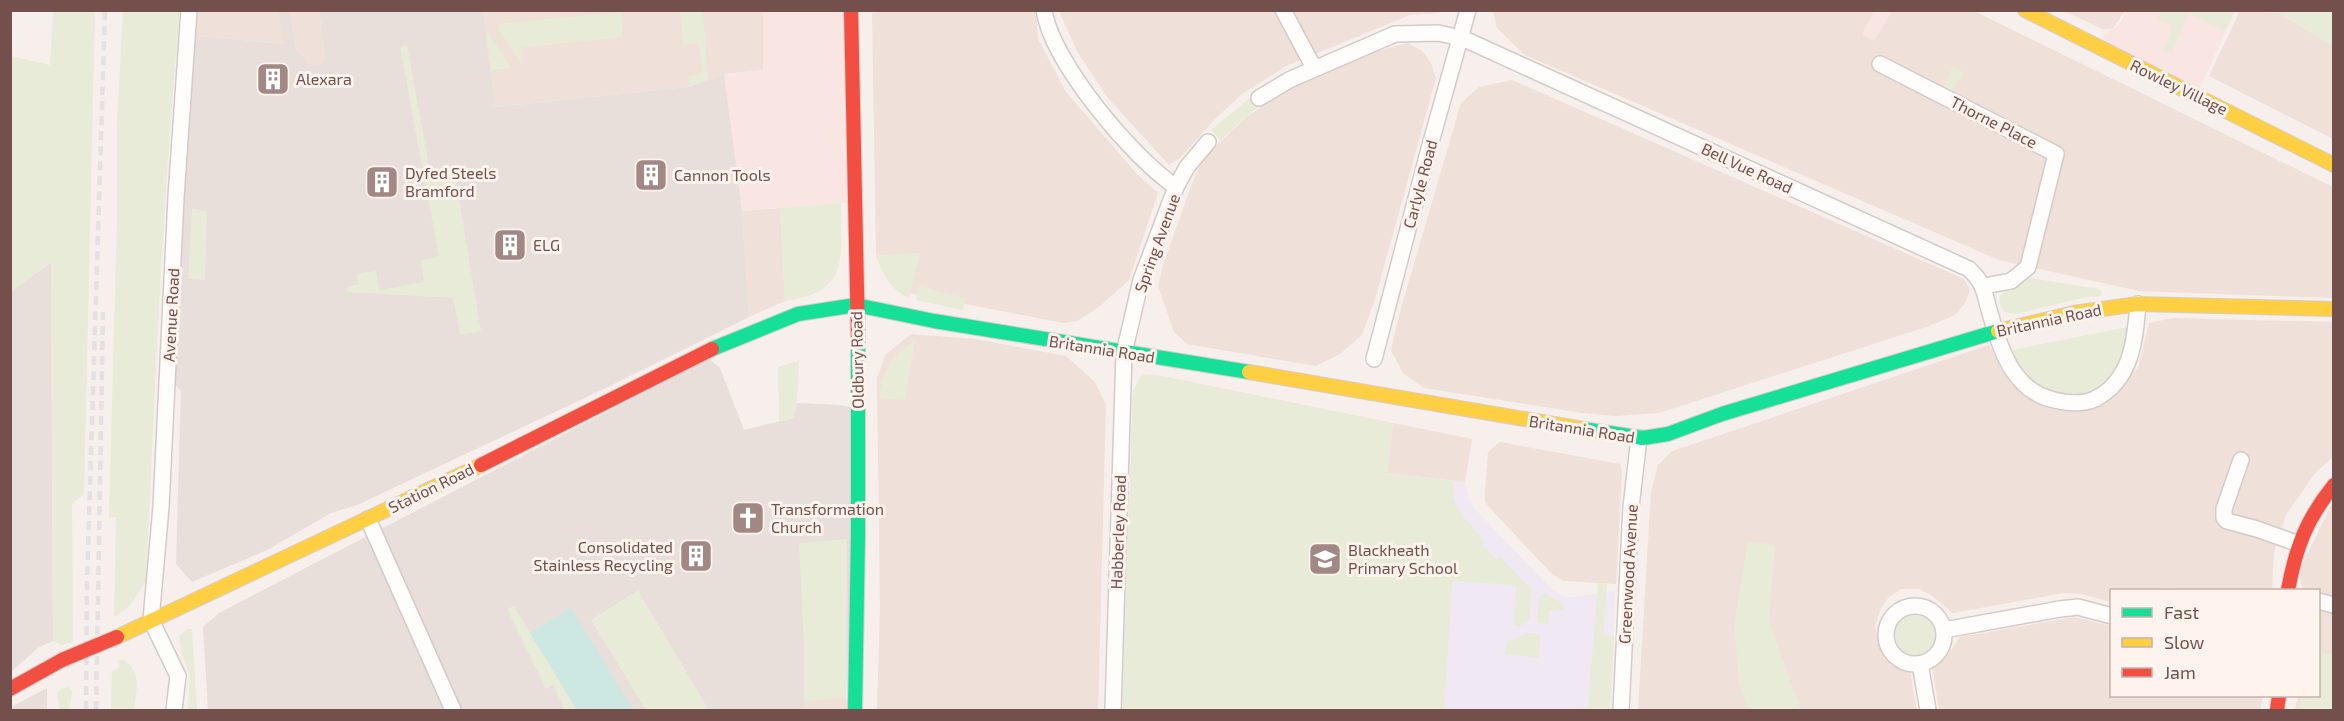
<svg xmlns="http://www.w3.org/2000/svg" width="2344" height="721" font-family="'Exo 2',sans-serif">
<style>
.residential{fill:#efe0d9}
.commercial{fill:#f9e5e2}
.industrial{fill:#e8deda}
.education{fill:#f0e8f2}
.green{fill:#e8ebd7}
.water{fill:#cde7e3}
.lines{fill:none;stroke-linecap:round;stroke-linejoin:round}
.street-casing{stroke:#d4cbc8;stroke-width:18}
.fast-casing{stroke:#d7ccc9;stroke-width:16}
.slow-casing{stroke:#d7ccc9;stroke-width:16}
.jam-casing{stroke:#d7ccc9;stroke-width:16}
.street{stroke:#fefdfc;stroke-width:15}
.fast{stroke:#16e098;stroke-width:14}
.slow{stroke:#ffcf43;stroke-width:14}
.jam{stroke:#f24e42;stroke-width:14}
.rail{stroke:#e3e1e4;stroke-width:4.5;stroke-dasharray:9 6;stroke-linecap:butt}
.jam-bridge-casing{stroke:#d7ccc9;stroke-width:16;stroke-linecap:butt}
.jam-bridge{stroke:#f24e42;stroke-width:14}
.labels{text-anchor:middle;stroke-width:6;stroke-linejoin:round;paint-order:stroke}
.poi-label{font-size:16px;fill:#73504c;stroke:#fef3ed;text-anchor:start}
.street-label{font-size:16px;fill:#73504c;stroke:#fef3ed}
</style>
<rect width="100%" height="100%" fill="#f6efeb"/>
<g class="residential">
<polygon points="903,10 1036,11 1038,39 1066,92 1137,174 1158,193 1129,280 1099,307 1077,321 1063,323 904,292 885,276 876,255 872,13"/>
<polygon points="189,11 278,11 286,44 186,35"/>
<polygon points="290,11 319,11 325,61 319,66 306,64 305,57 297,52"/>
<polygon points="483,11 763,11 763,70 724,74 689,87 495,107"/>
<polygon points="1059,11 1445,11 1439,13 1410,15 1286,66 1242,94 1215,119 1180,158 1169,165 1108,98 1078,53"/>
<polygon points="1493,11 1974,11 2333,187 2333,298 2139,291 1999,260 1525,55 1497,28"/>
<polygon points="2064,11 2125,11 2113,28 2104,30"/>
<polygon points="2240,11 2279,13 2333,46 2333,139 2209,76"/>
<polygon points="1408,43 1422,51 1431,63 1436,78 1375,299 1362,335 1340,354 1316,366 1187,344 1174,332 1158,286 1163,265 1193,181 1205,156 1248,116 1288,89 1362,55"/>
<polygon points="1512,80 1964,279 1970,290 1965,303 1955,315 1929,326 1659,413 1616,416 1583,413 1424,388 1403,373 1391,350 1400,312 1461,103 1479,87"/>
<polygon points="780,208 785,301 749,317 742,211"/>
<polygon points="2173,318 2333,322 2333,457 2315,473 2286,515 2274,552 2272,590 2112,590 2111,602 2082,594 2063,593 1953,613 1931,595 1919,589 1901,589 1889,597 1881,608 1875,626 1881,653 1891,665 1910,671 1917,710 1638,710 1651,492 1658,465 1672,451 1989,345 2003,372 2033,399 2114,392 2138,368 2149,323"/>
<polygon points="911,334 975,339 1066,356 1095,382 1106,405 1098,710 877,710 880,608 877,378 886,354"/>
<polygon points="1393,423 1472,439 1465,482 1387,473"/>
<polygon points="1500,442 1620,464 1622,471 1616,584 1565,581 1558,578 1551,573 1489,507 1485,502 1485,493 1488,452"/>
<polygon points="2333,502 2333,710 2295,710 2298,696 2318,696 2318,590 2302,590 2299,571"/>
<polygon points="2075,617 2111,626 2112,696 2263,696 2260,710 1939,710 1932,666 1947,656 1960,637"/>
<polygon points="846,698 855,710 804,710 804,701"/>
</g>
<g class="commercial">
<polygon points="763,11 851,11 856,202 742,211 724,74 763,70"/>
<polygon points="1874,11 1892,11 1874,41 1862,35"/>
<polygon points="2126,11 2235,11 2196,96 2101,49 2104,34 2119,25"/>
</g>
<g class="industrial">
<polygon points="278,11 290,11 297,52 305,57 307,64 319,66 325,60 319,11 483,11 495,107 689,87 724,74 742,211 749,317 610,386 357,505 331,513 267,550 192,582 176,564 181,391 168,377 186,35 285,44"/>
<polygon points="51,262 53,641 39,647 11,672 10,292"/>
<polygon points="709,359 720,368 744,430 793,418 797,403 838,405 858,408 846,698 804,701 804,710 208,710 203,627 219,613"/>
<polygon points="47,688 47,710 11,710 11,707"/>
</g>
<polygon class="education" points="1145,374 1157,375 1393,423 1387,473 1465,482 1469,499 1475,509 1551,589 1567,598 1615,591 1610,710 1122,710 1133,391 1140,377"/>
<g class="green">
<polygon points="53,11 95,11 84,494 72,504 73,642 62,645 53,641 51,263 10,292 11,56 50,65"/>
<path d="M123,11H180C162,200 155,391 146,581L130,606L114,617L116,517L109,518L117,218V125Z"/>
<polygon points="680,11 703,11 708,80 689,87 688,76 702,74 699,43 683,45"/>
<polygon points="2161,11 2161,10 2235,11 2225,31 2189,13 2171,54 2164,50 2173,25 2158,19"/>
<polygon points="2259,11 2333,11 2333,46 2279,13"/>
<polygon points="621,12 623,37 520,48 522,64 499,30 499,24"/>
<polygon points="486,30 512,68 491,70"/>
<polygon points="407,45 431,177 455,174 481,331 460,335 453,298 347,292 348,287 359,284 357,274 376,271 379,290 424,282 421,260 439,257 400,47"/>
<polygon points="1953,66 1964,73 1950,93 1943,89"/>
<polygon points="1250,98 1257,108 1220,140 1211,130"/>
<path d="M841,203C840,256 852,292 785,301L780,208Z"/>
<polygon points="192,209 207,211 205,280 188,279"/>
<path d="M920,253L909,298C890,290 882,272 876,255Z"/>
<path d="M2031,278L2099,289L2102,292L2101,296L2087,297L2015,314L2005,312C1987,293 2018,285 2031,278Z"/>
<polygon points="918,286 966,298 963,310 916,300"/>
<path d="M2128,327C2130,380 2083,418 2035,384C2024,376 2014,363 2012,350Z"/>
<path d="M915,341L905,400L879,398C882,371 891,355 915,341Z"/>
<polygon points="799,361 797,403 793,418 779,421 778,367"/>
<path d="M1145,374L1157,375L1393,423L1387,473L1453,481C1452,509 1465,519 1483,539V546L1496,559L1501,558L1531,589L1529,619L1520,626H1514L1516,585L1452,581L1444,710H1122L1133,391L1140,377Z"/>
<polygon points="847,539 846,698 804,701 804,647 799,543"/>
<polygon points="1748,541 1775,545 1769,621 1801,710 1749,710 1739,684 1734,625"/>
<polygon points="1598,583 1607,584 1603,635 1614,637 1610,710 1579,710 1575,708 1588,708"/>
<polygon points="638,590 709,710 646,710 591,620"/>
<polygon points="1544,593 1562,603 1565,610 1549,610 1548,624 1537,623 1539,598"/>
<polygon points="514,606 577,710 565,710 553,685 546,689 507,609"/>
<circle cx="1915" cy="635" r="22"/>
<polygon points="188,629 192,629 197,710 188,710 190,676 181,652 179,636"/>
<polygon points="1528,633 1540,634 1539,658 1505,654 1507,642"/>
<polygon points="2319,651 2333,655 2333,710 2300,710 2301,696 2318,696"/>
<path d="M122,659C143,670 136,691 134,710H111L112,671L120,667L117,661Z"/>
<polygon points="69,686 72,692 69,710 60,710 57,692"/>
</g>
<polygon class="water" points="571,608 633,710 577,710 530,633"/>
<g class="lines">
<defs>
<g id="street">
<path d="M1044,10C1052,63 1133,158 1176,187"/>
<polyline points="1283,10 1314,68"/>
<polyline points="1880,64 2056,154 2028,267 2011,281 1984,286"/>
<path d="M1259,98L1289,80L1395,34L1438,33L1462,38L1969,269C1985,284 1984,293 1990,313C2000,349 2013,391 2054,400C2067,403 2082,405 2095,399C2132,380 2135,340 2138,304"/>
<polyline points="1374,359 1429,149 1468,10"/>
<polyline points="2241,460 2224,509 2224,518 2227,521 2257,529 2296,543"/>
<polyline points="368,519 453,710"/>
<polyline points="2318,601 2334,605"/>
<circle cx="1915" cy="635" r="29"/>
<polyline points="1944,630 2060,609 2078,607 2112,616"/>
<polyline points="1920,664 1928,710"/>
<polyline points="174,710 178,676 151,620 161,507 176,197 189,10"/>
<polyline points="1113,710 1124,353 1141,280 1176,187 1187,167 1208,142"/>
<polyline points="1621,710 1631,507 1639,438"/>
</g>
<g id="fast">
<polyline points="712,349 798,314 856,305 934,321 1249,372"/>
<polyline points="1583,429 1643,438 1668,434 1722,414 1998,331"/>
<polyline points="855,710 858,535 858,337"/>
</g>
<g id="slow">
<polyline points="2025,10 2334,165"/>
<polyline points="1998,331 2074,313 2138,304 2334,309"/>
<polyline points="1249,372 1583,429"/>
<polyline points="117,637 481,465"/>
</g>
<g id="jam">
<polyline points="851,10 858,337"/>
<polyline points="481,465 712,349"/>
<path d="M2288,590C2296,547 2306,520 2334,485"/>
<polyline points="10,689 62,660"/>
<polyline points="2277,710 2279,696"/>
</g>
</defs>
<use href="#street" class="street-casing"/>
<use href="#fast" class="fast-casing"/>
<use href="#slow" class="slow-casing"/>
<use href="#jam" class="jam-casing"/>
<use href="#street" class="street"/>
<use href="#fast" class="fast"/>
<use href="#slow" class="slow"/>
<use href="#jam" class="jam"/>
<g class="rail">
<polyline points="86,710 87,582 105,10"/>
<polyline points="96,710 103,312"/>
</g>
<defs>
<polyline id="jam-bridge" points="62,660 117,637"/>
</defs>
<use href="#jam-bridge" class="jam-bridge-casing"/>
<use href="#jam-bridge" class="jam-bridge"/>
</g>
<defs>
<symbol id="building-square" viewBox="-11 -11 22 22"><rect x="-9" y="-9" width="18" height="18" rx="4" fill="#a18884" stroke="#fef3ed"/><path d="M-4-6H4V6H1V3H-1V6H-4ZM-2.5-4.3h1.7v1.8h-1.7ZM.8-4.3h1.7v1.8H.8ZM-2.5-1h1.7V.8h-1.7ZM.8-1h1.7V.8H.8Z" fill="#fff"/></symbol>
<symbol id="church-square" viewBox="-11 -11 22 22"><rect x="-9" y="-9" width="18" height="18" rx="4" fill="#a18884" stroke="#fef3ed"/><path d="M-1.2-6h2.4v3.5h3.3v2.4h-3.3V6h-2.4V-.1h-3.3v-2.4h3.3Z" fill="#fff"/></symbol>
<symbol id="school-square" viewBox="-11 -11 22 22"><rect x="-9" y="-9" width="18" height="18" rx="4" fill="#a18884" stroke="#fef3ed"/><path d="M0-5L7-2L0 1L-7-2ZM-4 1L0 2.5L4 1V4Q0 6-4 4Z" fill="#fff"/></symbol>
</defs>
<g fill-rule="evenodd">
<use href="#building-square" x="254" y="60" width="38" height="38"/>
<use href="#building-square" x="632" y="156" width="38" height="38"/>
<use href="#building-square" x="363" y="163" width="38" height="38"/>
<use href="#building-square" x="491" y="226" width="38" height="38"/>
<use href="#church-square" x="729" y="499" width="38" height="38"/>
<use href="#building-square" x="677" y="537" width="38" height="38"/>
<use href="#school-square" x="1306" y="540" width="38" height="38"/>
</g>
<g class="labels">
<g class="poi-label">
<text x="296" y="85">Alexara</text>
<text x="405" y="179">Dyfed Steels<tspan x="405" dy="18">Bramford</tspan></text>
<text x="674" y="181">Cannon Tools</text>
<text x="533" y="251">ELG</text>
<text x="771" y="515">Transformation<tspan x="771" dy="18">Church</tspan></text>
<text x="673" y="553" text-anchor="end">Consolidated<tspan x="673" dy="18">Stainless Recycling</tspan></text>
<text x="1348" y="556">Blackheath<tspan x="1348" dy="18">Primary School</tspan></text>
</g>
<g class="street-label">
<text transform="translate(2179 87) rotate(26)" y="6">Rowley Village</text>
<text transform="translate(1994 122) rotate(27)" y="6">Thorne Place</text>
<text transform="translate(1747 168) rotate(25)" y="6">Bell Vue Road</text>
<text transform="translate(1420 184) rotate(-75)" y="6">Carlyle Road</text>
<text transform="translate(1157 243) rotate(-70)" y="6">Spring Avenue</text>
<text transform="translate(171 315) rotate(-87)" y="6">Avenue Road</text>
<text transform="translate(2049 320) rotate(-12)" y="6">Britannia Road</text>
<text transform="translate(1102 349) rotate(9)" y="6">Britannia Road</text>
<text transform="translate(857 360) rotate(-91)" y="6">Oldbury Road</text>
<text transform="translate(1582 429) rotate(9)" y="6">Britannia Road</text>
<text transform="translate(431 488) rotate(-26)" y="6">Station Road</text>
<text transform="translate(1118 532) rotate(-88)" y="6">Habberley Road</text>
<text transform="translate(1628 574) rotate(-87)" y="6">Greenwood Avenue</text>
</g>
</g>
<rect width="2344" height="721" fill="none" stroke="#73504c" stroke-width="24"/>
<rect x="2110" y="589" width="210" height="108" fill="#fef3ed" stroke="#c6b2ad" stroke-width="1.5"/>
<rect x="2122" y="608" width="30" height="9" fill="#16e098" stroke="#c6b2ad" stroke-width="1.5"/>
<text x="2164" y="619" font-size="18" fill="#73504c">Fast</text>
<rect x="2122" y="638" width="30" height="9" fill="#ffcf43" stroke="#c6b2ad" stroke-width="1.5"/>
<text x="2164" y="649" font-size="18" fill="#73504c">Slow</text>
<rect x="2122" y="668" width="30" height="9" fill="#f24e42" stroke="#c6b2ad" stroke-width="1.5"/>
<text x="2164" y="679" font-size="18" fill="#73504c">Jam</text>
</svg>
